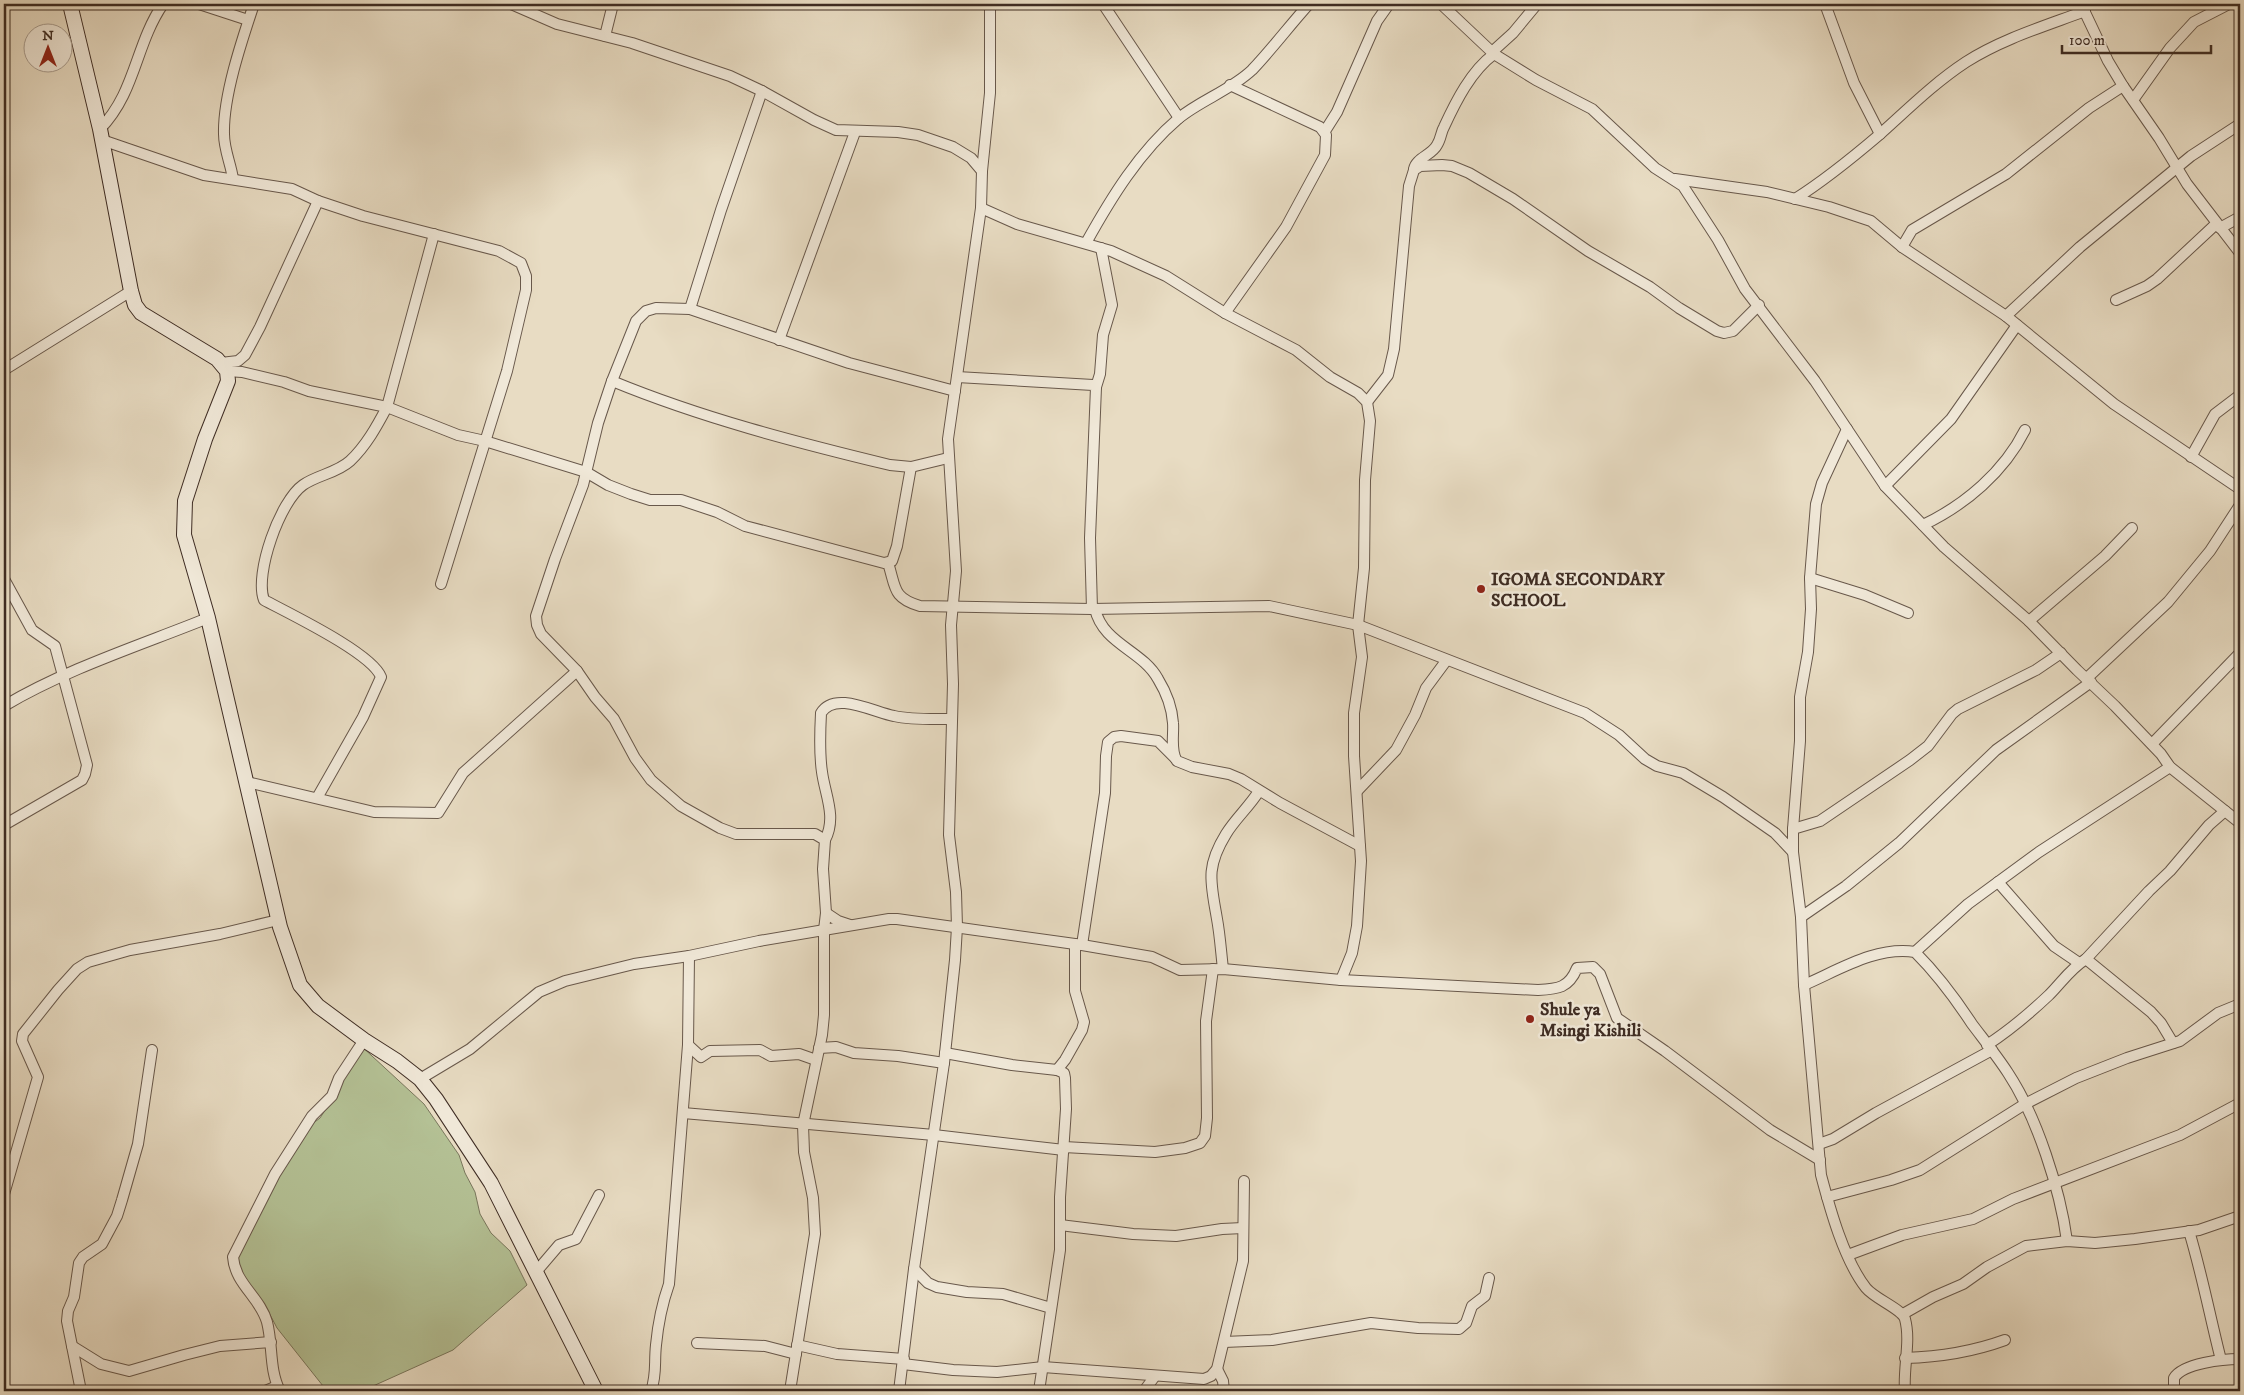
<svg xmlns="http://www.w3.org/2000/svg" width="2244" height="1395" font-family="'IM FELL DW Pica',serif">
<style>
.green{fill:#b4c195;stroke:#79765c}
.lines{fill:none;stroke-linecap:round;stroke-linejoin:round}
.street-casing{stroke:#68584b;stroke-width:12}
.secondary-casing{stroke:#3e2c23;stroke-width:16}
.street{stroke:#f0e8d8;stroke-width:10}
.secondary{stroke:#f0e8d8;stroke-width:14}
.poi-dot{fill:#8f2418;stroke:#f0e8d8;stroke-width:2}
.labels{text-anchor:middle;stroke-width:5;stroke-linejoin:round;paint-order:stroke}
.poi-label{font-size:18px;font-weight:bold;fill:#3e2c23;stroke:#f0e8d8;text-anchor:start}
</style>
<rect width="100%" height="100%" fill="#e8dcc3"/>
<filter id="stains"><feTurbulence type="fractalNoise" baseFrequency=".004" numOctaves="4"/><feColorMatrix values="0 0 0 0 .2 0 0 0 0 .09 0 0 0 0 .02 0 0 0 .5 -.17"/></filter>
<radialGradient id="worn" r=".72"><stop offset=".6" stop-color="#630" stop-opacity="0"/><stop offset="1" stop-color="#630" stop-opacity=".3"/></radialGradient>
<polygon class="green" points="359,1044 424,1104 459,1155 465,1173 475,1192 480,1214 491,1233 510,1251 527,1285 453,1350 362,1391 327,1391 277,1328 266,1307 246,1287 233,1260 296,1136 320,1118 335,1095"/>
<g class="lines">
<defs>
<g id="street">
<polyline points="199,4 248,20"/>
<polyline points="511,4 557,24 632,43 730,76 762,91 814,120 836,130 898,132 918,135 953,147 971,158 982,171"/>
<polyline points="1103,4 1179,118"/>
<polyline points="1441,4 1494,54 1536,80 1592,109 1655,168 1683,186 1718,240 1745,289 1815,381 1885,486 1944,547 2029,621 2077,670 2115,706 2161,754 2170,767 2240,823"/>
<polyline points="1825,4 1854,83 1880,134"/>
<polyline points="2081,4 2108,61 2123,86 2159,138 2187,184 2240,253"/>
<polyline points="605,36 613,4"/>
<polyline points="1492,52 1513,33 1537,4"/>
<polyline points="2133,100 2170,48 2194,22 2229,4"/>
<path d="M100,129C136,92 135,45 163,4"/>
<polyline points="1325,131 1337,112 1377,21 1389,4"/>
<polyline points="102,140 204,175 292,189 318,201 363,216 499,251 521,263 526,276 526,290 507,371 441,584"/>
<path d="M1414,169C1416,158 1432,155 1437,145C1441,139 1441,132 1444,127C1456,101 1471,71 1494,54"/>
<path d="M233,179C231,164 224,150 224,134C223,96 242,40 254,4"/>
<polyline points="1675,179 1767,192 1829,207 1871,221 1902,247 2006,316 2114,404 2240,489"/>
<path d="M1795,199C1825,180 1852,158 1879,135C1907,110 1934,83 1966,62C2002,39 2045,26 2085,11"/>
<polyline points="981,208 1017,224 1111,251 1166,276 1225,313 1296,350 1330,377 1358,393 1367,402 1370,421 1365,480 1364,568 1358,625 1362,657 1354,713 1354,756 1361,861 1357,926 1352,953 1341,980"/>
<polyline points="2220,228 2240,217"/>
<path d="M1086,243C1111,198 1139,152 1179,118C1201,100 1231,90 1252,70C1272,49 1290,25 1309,4"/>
<polyline points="1902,247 1912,230 2006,174 2089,108 2123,86"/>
<polyline points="2116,300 2147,286 2157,279 2216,224"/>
<polyline points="690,309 721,210 762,91"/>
<polyline points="1225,313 1286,227 1325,155 1326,135 1320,127 1230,85"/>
<polyline points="2006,316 2080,247 2191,156 2240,124"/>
<polyline points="779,340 855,132"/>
<polyline points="221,363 238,361 245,355 260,327 318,201"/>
<polyline points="4,370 131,291"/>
<polyline points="227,371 242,372 284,382 309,391 387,407 458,435 485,441 586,472 608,485 631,494 650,500 681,500 717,512 745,526 884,563 892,561 897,546 911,467"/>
<polyline points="957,377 1093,385 1096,387 1090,538 1092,609"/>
<path d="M612,381C702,418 795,442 890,465L911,467L948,458"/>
<polyline points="1096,387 1100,374 1103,335 1112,305 1101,248"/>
<polyline points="1367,402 1388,375 1394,349 1409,186 1414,170 1420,166 1442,165 1452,166 1469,173 1513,199 1588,251 1650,287 1679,308 1717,331 1724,333 1733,331 1759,305"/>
<path d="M1847,429L1822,483L1816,504L1810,578L1811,609L1808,652L1800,697V741L1793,829V852L1801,917L1804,985L1821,1175C1830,1209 1844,1260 1866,1288C1875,1299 1902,1309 1905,1319C1911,1341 1903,1368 1905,1391"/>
<polyline points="2191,457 2215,414 2240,395"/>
<polyline points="1885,486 1951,419 2017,325"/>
<path d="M1923,525C1965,505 2004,472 2025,430"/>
<path d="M888,563C896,587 892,598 920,606L1092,609L1269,606L1358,625L1585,713L1619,735L1645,759L1657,766L1683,773L1723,797L1775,833L1793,852"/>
<polyline points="1810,578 1865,595 1908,613"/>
<polyline points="4,579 32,630 55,646 87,765 85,774 82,780 4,825"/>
<path d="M1095,609C1103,644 1142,650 1158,679C1166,692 1172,708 1173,723C1174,734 1170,751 1177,761L1192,767L1229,774L1241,779L1280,803L1360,846"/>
<polyline points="2029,621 2105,556 2132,528"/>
<polyline points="2087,678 2168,602 2210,551 2240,505"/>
<path d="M4,706C66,669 141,645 208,618"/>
<polyline points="2152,744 2240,653"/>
<polyline points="247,782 374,812 438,813 463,773 577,671"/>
<polyline points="1357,791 1396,750 1415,715 1426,688 1446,661"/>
<path d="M317,798L363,717L381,677C372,653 288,613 264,600C254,574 280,501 303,485C317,475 337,473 350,461C366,446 377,426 387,407L434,234"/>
<polyline points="1793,829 1820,821 1910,760 1928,746 1952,714 1958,709 2036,670 2061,653"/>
<path d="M825,840C837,817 825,795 822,772C819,752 820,732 821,713C835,690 875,713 894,716C912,720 933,719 952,719"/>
<polyline points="1998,882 2054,946 2079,963"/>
<polyline points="826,913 838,921 850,925"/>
<polyline points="1801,917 1846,886 1899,843 1996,750 2091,682"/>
<polyline points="1082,945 1105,793 1106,756 1108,742 1114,737 1121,736 1158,741 1175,758"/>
<polyline points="1915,952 1968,904 2039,852 2170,767"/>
<polyline points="2086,959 2151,1012 2161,1023 2173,1043"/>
<path d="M1223,969C1221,952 1220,935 1217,919C1211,883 1205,868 1226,834C1235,819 1249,807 1259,791"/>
<path d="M1804,985C1839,970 1876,946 1915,952C1937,974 1955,998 1972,1024C1984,1040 1997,1056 2008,1073C2037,1117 2060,1189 2067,1241"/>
<polyline points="688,1045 701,1057 710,1051 760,1050 771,1056 799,1054 816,1060"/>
<path d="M1987,1045C2010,1030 2030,1013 2049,995C2061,983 2071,968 2086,959L2149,891L2170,871L2209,825L2225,811"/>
<polyline points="819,1048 836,1047 854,1053 898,1056 944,1063"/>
<polyline points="945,1053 1012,1065 1057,1070 1064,1073 1065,1078 1066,1109 1060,1197 1060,1250 1039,1391"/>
<polyline points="1057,1070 1065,1060 1082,1030 1084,1022 1075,991 1075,944"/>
<path d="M420,1079L470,1049L539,992L565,981L634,964L689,956L759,941L889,919H897L1082,945L1152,957L1180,970L1223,969L1341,980L1538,990C1558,989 1569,988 1577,968L1593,967L1600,974L1617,1018L1665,1051L1770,1130L1820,1160"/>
<polyline points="683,1113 934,1135 1064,1150"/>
<polyline points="1819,1144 1833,1139 1876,1113 1992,1050"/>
<polyline points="1064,1147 1155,1152 1185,1148 1200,1143 1205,1136 1207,1118 1206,1021 1213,969"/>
<polyline points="4,1194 38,1077 22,1041 23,1034 58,990 77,969 88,962 130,950 220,934 278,920"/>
<polyline points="1827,1197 1891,1180 1920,1170 2025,1104 2076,1078 2127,1058 2180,1041 2218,1013 2240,1004"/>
<polyline points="1060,1225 1133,1234 1176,1236 1222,1229 1243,1228"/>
<path d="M2189,1231C2202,1274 2210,1317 2221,1360"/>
<polyline points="1848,1255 1902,1235 1973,1219 2013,1199 2180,1135 2240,1103"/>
<polyline points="914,1269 928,1283 937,1287 967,1292 1003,1294 1051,1308"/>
<polyline points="536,1272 559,1245 576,1239 599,1195"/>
<polyline points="1903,1314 1933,1297 1963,1284 1987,1267 2026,1246 2067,1241 2095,1243 2135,1239 2199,1230 2240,1216"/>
<polyline points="1224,1342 1272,1340 1371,1323 1418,1328 1459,1329 1466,1323 1472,1306 1485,1296 1489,1278"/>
<polyline points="697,1343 765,1346 796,1354"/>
<polyline points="797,1345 837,1354 904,1359"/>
<polyline points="72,1346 101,1364 129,1371 184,1355 220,1346 271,1342"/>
<path d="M1905,1358C1940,1357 1972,1352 2005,1340"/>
<polyline points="903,1364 953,1370 997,1372 1043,1367 1204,1379 1211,1376 1217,1369 1243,1261 1244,1181"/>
<polyline points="1217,1369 1223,1381 1224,1391"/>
<polyline points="81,1391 67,1321 68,1311 74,1297 79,1263 83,1257 102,1244 117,1216 122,1200 138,1144 152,1050"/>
<polyline points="265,1391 277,1386"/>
<path d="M280,1391C269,1370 273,1345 267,1322C260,1297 235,1284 233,1257L275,1174L312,1116L332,1096L339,1078L364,1040"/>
<path d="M651,1391C657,1374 654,1363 656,1345C658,1324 662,1304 669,1284L688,1045L689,956"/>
<polyline points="790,1391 815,1234 813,1198 804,1152 803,1125 822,1035 824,1015 824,930 826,913 823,869 825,840 815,834 736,834 720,828 681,806 651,780 635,758 614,719 595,697 577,671 541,634 537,625 536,616 555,559 583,485 598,423 612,381 636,321 646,311 656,308 690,309 849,363 955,391"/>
<polyline points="899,1391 914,1269 944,1063 955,960 957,927 956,892 949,835 953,684 951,625 956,571 948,439 981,208 982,171 990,93 990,4"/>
<polyline points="1144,1391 1155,1376"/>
<path d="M2174,1391V1378C2183,1363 2224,1359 2240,1359"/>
</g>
<polyline id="secondary" points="70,4 100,129 131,291 135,305 141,313 217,359 227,371 228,381 205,439 185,501 184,535 208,618 280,927 300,985 318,1006 364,1040 397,1061 420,1079 436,1099 491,1183 596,1391"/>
</defs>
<use href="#street" class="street-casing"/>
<use href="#secondary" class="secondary-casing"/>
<use href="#street" class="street"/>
<use href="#secondary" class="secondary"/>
</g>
<g class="poi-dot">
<circle cx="1481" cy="589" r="5"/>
<circle cx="1530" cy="1019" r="5"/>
</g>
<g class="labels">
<g class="poi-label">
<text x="1491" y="585">IGOMA SECONDARY<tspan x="1491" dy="21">SCHOOL</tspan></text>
<text x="1540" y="1015">Shule ya<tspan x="1540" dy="21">Msingi Kishili</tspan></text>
</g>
</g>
<rect width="2244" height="1395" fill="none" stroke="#e8dcc3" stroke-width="20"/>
<rect x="5" y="5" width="2234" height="1385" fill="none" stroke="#3e2c23" stroke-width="2.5"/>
<rect x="10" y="10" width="2224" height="1375" fill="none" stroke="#3e2c23"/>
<g transform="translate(48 48)"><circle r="24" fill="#f0e8d8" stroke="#a99d90"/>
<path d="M0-4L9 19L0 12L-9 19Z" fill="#8f2418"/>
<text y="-8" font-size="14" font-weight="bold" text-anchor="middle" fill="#3e2c23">N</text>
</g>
<path d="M2062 45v8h149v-8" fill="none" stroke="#3e2c23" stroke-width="2.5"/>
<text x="2069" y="45" font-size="15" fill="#3e2c23" stroke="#f0e8d8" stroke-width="4" paint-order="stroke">100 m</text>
<rect width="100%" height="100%" filter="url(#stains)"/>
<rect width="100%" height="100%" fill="url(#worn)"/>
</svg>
